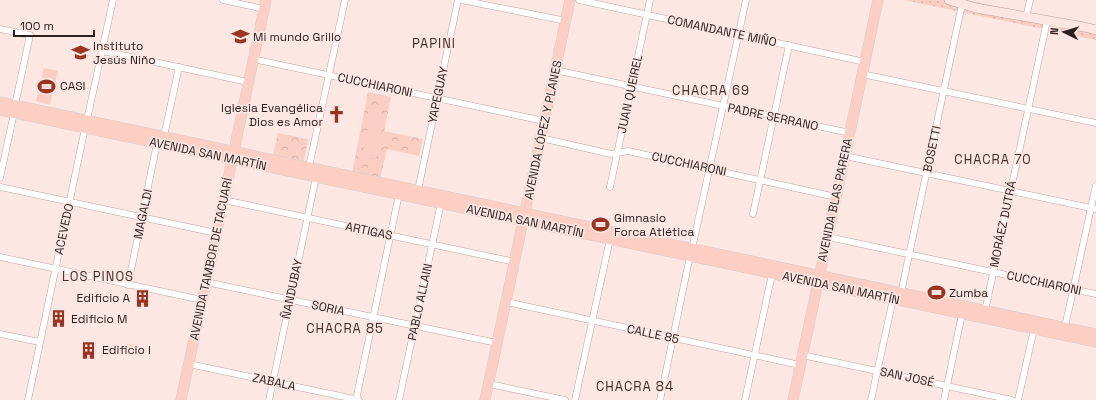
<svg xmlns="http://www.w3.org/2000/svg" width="1096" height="400" font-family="'Space Grotesk',sans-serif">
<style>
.grass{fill:url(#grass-dots)}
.forest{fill:url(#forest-crowns)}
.garden{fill:#fbcec4}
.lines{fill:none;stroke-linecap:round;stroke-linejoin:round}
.street-casing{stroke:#bca39e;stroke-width:7}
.secondary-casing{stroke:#bca39e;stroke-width:10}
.primary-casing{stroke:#d0cece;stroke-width:11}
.street{stroke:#fff;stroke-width:6}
.secondary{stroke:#fee7e2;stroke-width:9}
.primary{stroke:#fdcec4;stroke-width:10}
.labels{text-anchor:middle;stroke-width:3.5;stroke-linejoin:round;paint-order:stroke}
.street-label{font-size:12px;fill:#2a211f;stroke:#fce7e2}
.poi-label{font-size:12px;fill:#2a211f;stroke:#fce7e2;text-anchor:start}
.neighbourhood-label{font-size:13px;letter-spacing:1px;fill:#412d29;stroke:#fce7e2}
</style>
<defs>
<pattern id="grass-dots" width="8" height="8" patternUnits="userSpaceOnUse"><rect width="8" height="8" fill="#fbcec4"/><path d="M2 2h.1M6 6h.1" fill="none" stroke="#d7b1a8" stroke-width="1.8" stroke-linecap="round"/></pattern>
<pattern id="forest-crowns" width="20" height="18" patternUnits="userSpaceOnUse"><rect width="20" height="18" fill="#fbcec4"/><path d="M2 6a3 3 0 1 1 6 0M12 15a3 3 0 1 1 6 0" fill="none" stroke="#d7b1a8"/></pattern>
</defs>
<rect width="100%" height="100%" fill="#fce7e2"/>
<polygon class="grass" points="904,0 967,0 1096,27 1096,40"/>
<g class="forest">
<polygon points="368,92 391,97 384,131 423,139 419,156 387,149 380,179 352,173"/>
<polygon points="278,133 308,139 304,161 273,155"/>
</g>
<g class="garden">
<polygon points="44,68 58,71 50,105 36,101"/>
<polygon points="371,111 385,114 376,159 362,156"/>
<polygon points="127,344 145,347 144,355 126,352"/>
</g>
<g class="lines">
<defs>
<g id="street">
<polyline points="223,0 264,9"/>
<polyline points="461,0 566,21"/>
<polyline points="579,0 865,62"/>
<polyline points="1026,18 1030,0"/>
<polyline points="0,29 30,35 15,105"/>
<polyline points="103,51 248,82"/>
<polyline points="253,59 544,121"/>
<polyline points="555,70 850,133"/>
<polyline points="862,74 1096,123"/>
<polyline points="87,120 113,0"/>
<polyline points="164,136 179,67"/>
<polyline points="541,138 611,154 628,151 836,197"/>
<polyline points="845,156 1096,209"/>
<polyline points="309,167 345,0"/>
<polyline points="0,178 14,113"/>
<polyline points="0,187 216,233"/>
<polyline points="610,187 650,0"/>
<polyline points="418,190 458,0"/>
<polyline points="224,200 515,262"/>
<polyline points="753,214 789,45"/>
<polyline points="828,237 1096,294"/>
<polyline points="692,249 746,0"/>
<polyline points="0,257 202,300"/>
<polyline points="206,282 497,343"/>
<polyline points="128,285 157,143"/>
<polyline points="901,293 962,4"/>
<polyline points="506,302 800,365"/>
<polyline points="985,311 1047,21"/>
<polyline points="1065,327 1096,185"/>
<polyline points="0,334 40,342"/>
<polyline points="802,355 1012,400"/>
<polyline points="189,364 359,400"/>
<polyline points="489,384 565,400"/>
<polyline points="28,400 85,128"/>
<polyline points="269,400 316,177"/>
<polyline points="356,400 399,194"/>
<polyline points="399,400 441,203"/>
<polyline points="575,400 610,239"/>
<polyline points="660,400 690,256"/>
<polyline points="745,400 772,274"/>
<polyline points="871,400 893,299"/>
<polyline points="944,400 962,314"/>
<polyline points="1018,400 1034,329"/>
</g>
<polyline id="secondary" points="949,0 976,8 1084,27 1096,30"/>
<g id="primary">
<polyline points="0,102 1096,334"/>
<polyline points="0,110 1096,342"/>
<polyline points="181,400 266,0"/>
<polyline points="485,400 570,0"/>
<polyline points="793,400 878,0"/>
</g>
</defs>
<use href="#street" class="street-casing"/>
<use href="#secondary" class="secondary-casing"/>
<use href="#primary" class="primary-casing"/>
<use href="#street" class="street"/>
<use href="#secondary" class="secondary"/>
<use href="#primary" class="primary"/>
</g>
<defs>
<symbol id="school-bare" viewBox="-9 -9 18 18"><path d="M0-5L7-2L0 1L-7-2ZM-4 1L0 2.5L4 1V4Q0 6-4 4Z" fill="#9c3320" stroke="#fce7e2" stroke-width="2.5" paint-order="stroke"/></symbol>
<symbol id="stadium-bare" viewBox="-9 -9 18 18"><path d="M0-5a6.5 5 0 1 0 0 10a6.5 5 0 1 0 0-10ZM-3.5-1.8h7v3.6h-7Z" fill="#9c3320" stroke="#fce7e2" stroke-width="2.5" paint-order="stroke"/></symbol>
<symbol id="church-bare" viewBox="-9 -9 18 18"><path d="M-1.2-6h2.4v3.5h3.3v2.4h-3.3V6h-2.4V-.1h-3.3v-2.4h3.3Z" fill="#9c3320" stroke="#fce7e2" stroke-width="2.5" paint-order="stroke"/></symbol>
<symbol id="building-bare" viewBox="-9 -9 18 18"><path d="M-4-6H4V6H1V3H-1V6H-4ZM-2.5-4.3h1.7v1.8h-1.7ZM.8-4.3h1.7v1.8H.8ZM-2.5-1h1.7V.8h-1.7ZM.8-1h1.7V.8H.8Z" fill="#9c3320" stroke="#fce7e2" stroke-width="2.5" paint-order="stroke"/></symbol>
</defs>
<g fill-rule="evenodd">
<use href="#school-bare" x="228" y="24" width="25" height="25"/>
<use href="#school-bare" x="68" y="40" width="25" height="25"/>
<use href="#stadium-bare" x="34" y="74" width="25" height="25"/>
<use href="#church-bare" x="324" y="102" width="25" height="25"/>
<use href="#stadium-bare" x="588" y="212" width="25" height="25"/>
<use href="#stadium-bare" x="924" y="280" width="25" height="25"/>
<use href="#building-bare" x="130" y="286" width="25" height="25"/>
<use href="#building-bare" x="46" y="306" width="25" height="25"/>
<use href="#building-bare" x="76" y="338" width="25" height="25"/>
</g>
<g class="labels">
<g class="street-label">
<text transform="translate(722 31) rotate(12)" y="4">COMANDANTE MIÑO</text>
<text transform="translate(375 85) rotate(12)" y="4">CUCCHIARONI</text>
<text transform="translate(630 94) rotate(-78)" y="4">JUAN QUEIREL</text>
<text transform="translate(438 95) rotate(-78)" y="4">YAPEGUAY</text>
<text transform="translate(773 117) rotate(12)" y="4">PADRE SERRANO</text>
<text transform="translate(543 130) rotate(-78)" y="4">AVENIDA LÓPEZ Y PLANES</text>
<text transform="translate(932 149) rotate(-78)" y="4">BOSETTI</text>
<text transform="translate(208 154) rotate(12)" y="4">AVENIDA SAN MARTÍN</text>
<text transform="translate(689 164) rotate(12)" y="4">CUCCHIARONI</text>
<text transform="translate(835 200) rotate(-78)" y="4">AVENIDA BLAS PARERA</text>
<text transform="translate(143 214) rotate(-78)" y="4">MAGALDI</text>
<text transform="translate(525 221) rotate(12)" y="4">AVENIDA SAN MARTÍN</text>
<text transform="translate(1003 224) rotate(-78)" y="4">MORÁEZ DUTRÁ</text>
<text transform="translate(64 229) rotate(-78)" y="4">ACEVEDO</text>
<text transform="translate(369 231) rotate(12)" y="4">ARTIGAS</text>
<text transform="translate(211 259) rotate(-78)" y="4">AVENIDA TAMBOR DE TACUARÍ</text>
<text transform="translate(1044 283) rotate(12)" y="4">CUCCHIARONI</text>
<text transform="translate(841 288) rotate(12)" y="4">AVENIDA SAN MARTÍN</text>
<text transform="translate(292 289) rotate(-78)" y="4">ÑANDUBAY</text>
<text transform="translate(420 302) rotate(-78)" y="4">PABLO ALLAIN</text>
<text transform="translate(328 308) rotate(12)" y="4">SORIA</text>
<text transform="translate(653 334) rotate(12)" y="4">CALLE 85</text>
<text transform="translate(907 377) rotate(12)" y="4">SAN JOSÉ</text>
<text transform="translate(274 382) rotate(12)" y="4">ZABALA</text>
</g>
<g class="poi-label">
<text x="253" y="41">Mi mundo Grillo</text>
<text x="93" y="50">Instituto<tspan x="93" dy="14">Jesús Niño</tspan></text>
<text x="60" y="90">CASI</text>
<text x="323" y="112" text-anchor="end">Iglesia Evangélica<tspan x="323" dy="14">Dios es Amor</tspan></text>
<text x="614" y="222">Gimnasio<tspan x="614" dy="14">Forca Atlética</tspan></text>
<text x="949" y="297">Zumba</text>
<text x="130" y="302" text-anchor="end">Edificio A</text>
<text x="71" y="323">Edificio M</text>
<text x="102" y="354">Edificio I</text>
</g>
<g class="neighbourhood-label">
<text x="434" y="48">PAPINI</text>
<text x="711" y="95">CHACRA 69</text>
<text x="993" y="164">CHACRA 70</text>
<text x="98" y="281">LOS PINOS</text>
<text x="345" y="333">CHACRA 85</text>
<text x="635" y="391">CHACRA 84</text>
</g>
</g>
<g transform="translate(1064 32) rotate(275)" stroke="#fce7e2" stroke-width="3" paint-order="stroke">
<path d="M0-3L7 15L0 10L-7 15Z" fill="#2a211f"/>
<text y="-6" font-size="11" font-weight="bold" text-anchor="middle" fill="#2a211f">N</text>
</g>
<path d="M14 30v6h80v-6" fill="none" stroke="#2a211f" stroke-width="2"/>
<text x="20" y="30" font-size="12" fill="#2a211f" stroke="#fce7e2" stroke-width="3" paint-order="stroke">100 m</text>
</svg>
